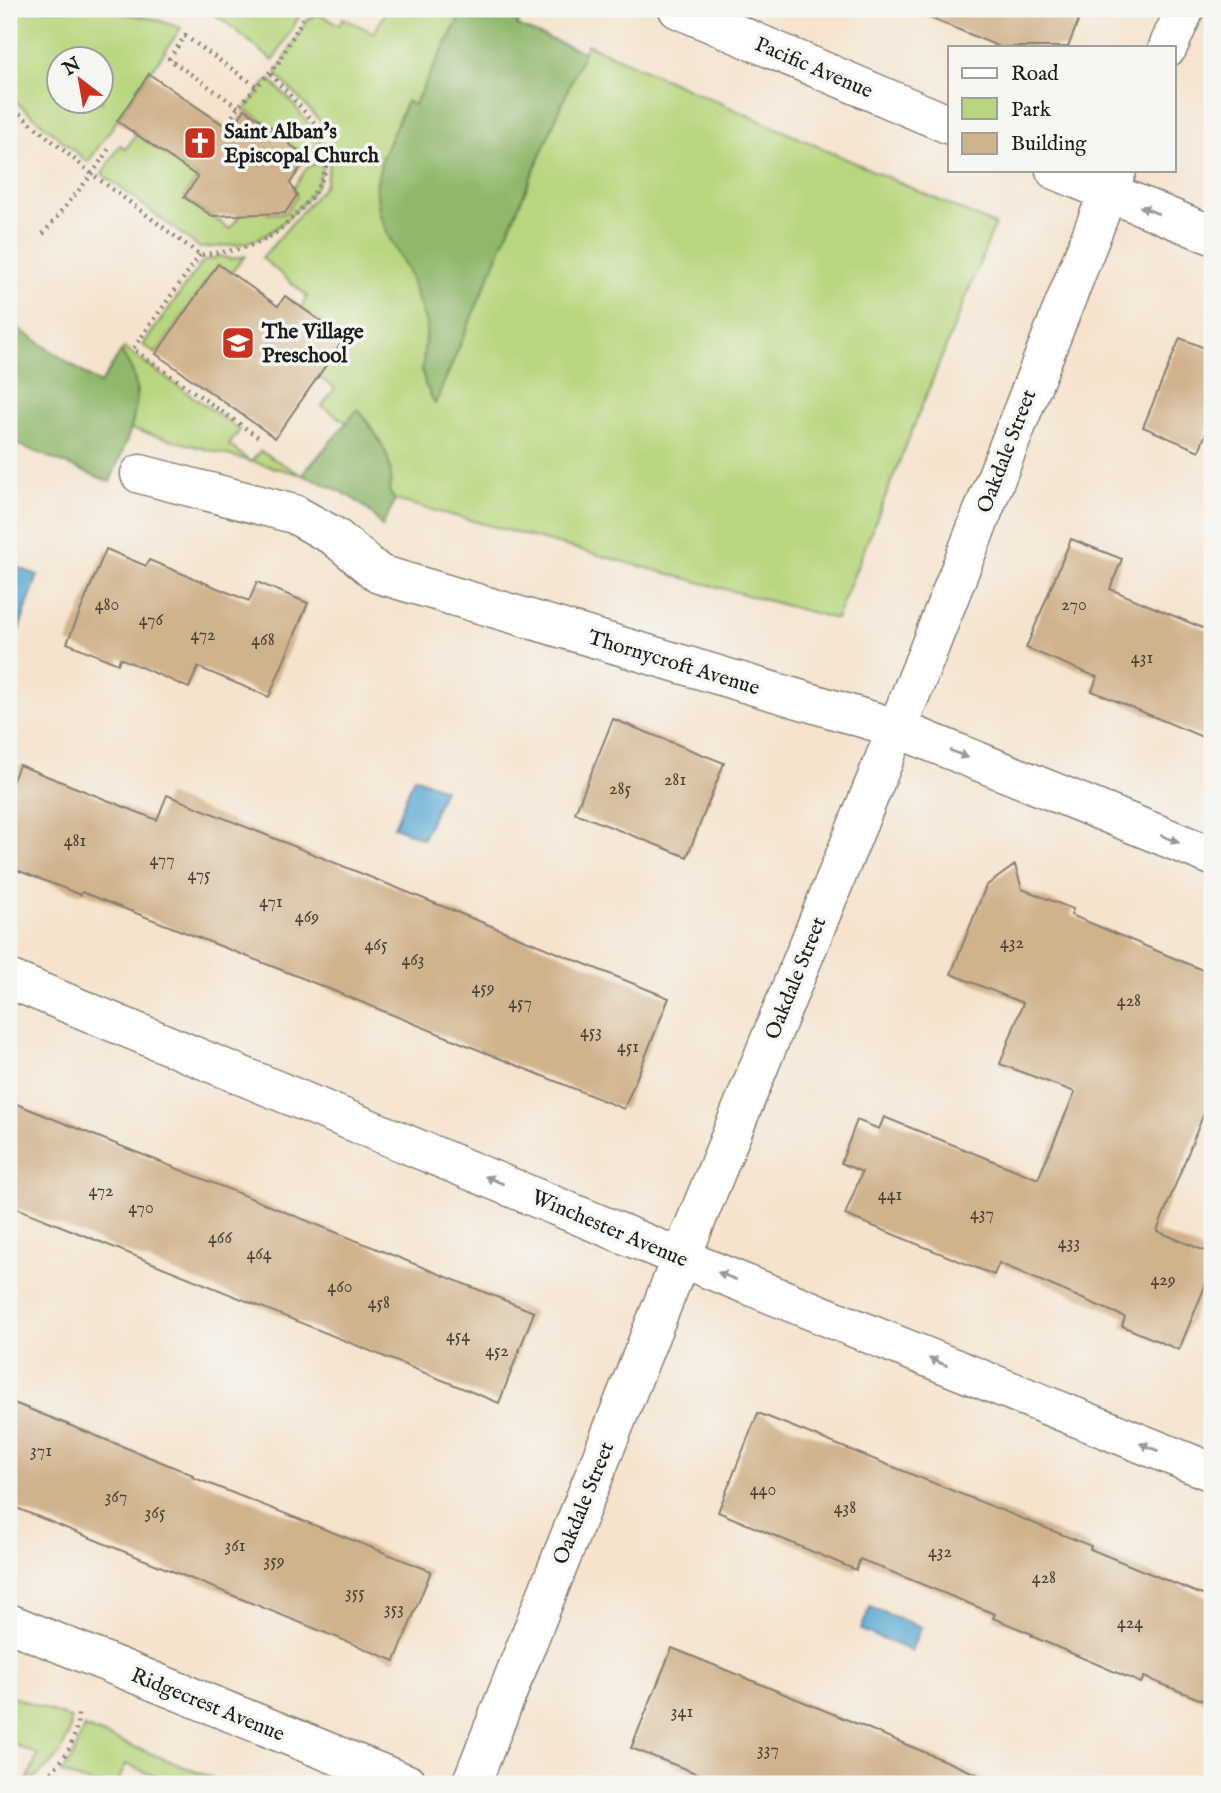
<svg xmlns="http://www.w3.org/2000/svg" width="1221" height="1793" font-family="'IM FELL English',serif">
<style>
.green{fill:#b7d67d;stroke:#6a794c;stroke-width:2;fill-rule:evenodd}
.forest{fill:#91b76c;stroke:#566a44;stroke-width:2}
.water{fill:#5aa7d3;stroke:#3b6278;stroke-width:2}
.building{fill:#d0b28b}
.lines{fill:none;stroke-linecap:round;stroke-linejoin:round}
.minor-casing{stroke:#888074;stroke-width:41}
.path{stroke:#888074;stroke-width:4.5;stroke-dasharray:2 5;stroke-linecap:butt}
.minor{stroke:#fff;stroke-width:38}
.oneway{fill:#999}
.labels{text-anchor:middle;stroke-width:7;stroke-linejoin:round;paint-order:stroke}
.number-label{font-size:18px;fill:#494238}
.street-label{font-size:21px;fill:#1c1c1c;stroke:#f6f6f2}
.poi-label{font-size:21px;font-weight:bold;fill:#1c1c1c;stroke:#f6f6f2;text-anchor:start}
</style>
<rect width="100%" height="100%" fill="#f6f6f2"/>
<filter id="ink" filterUnits="userSpaceOnUse"><feTurbulence type="fractalNoise" baseFrequency=".0143" numOctaves="2"/><feDisplacementMap in="SourceGraphic" scale="14" xChannelSelector="R" yChannelSelector="G"/><feConvolveMatrix kernelMatrix="1 2 1 2 8 2 1 2 1" color-interpolation-filters="sRGB"/></filter>
<filter id="wash" filterUnits="userSpaceOnUse"><feTurbulence type="fractalNoise" baseFrequency=".00686" numOctaves="4" result="noise"/><feDisplacementMap in="SourceGraphic" scale="28" xChannelSelector="R" yChannelSelector="G"/><feGaussianBlur stdDeviation="1.57" result="paint"/><feColorMatrix in="noise" values="0 0 0 0 0 0 0 0 0 0 0 0 0 0 0 0 0 1.4 0 .05"/><feComposite in="paint" operator="in"/></filter>
<g filter="url(#wash)">
<rect width="100%" height="100%" fill="#f5e3cd"/>
<g class="green">
<path d="M9,9H100L154,19L181,28L88,162L9,96ZM60,60H102V102H60Z"/>
<polygon points="205,9 299,9 300,15 273,61 226,22"/>
<polygon points="387,9 464,9 414,106 406,102 382,158 379,213 388,235 409,273 427,326 425,384 435,403 587,44 995,225 836,619 395,500 389,491 358,410 347,423 322,406 335,388 318,377 345,338 301,308 307,296 262,258 325,185 332,152 331,140 323,124 276,74 307,20 318,14 340,25 343,18 374,33"/>
<polygon points="269,79 290,100 322,141 308,157 289,144 291,140 245,109"/>
<path d="M136,134L198,177L184,197L230,229L249,202L268,214L285,213L297,196L293,189L306,169L324,158C323,165 322,173 319,180C311,199 279,229 260,238C242,246 219,246 200,248L102,174L120,145L126,149Z"/>
<polygon points="221,256 230,259 245,256 231,273 218,265 156,354 143,345 203,261"/>
<polygon points="124,348 240,430 229,445 251,462 260,451 302,475 131,429 137,391 121,352"/>
<path d="M9,1695L71,1719C69,1748 50,1769 26,1783L38,1755L9,1742Z"/>
<polygon points="84,1727 227,1784 173,1784 126,1764 117,1784 92,1784 61,1773 73,1757"/>
</g>
<g class="forest">
<polygon points="464,9 524,9 517,26 584,52 435,404 425,384 422,370 427,326 409,273 388,235 379,212 376,187 382,158 407,101 414,105"/>
<path d="M9,322L100,384L121,352C126,359 132,367 134,376C143,412 123,449 110,482L9,441Z"/>
<path d="M358,409C375,432 398,461 389,491L395,500L382,527C364,498 332,487 302,475Z"/>
</g>
<g class="water">
<polygon points="9,564 38,575 18,632 9,629"/>
<polygon points="414,777 444,789 423,839 394,827"/>
<polygon points="870,1607 921,1627 911,1651 861,1630"/>
</g>
<g id="blocks">
<g class="building">
<polygon points="909,9 1083,9 1068,47 1000,47"/>
<polygon points="149,74 231,130 245,109 291,141 289,144 308,157 290,183 297,195 285,213 212,216 184,197 198,177 117,121"/>
<polygon points="218,264 278,306 285,296 345,338 275,438 156,354"/>
<polygon points="1180,338 1212,351 1212,419 1199,451 1143,427"/>
<polygon points="1071,539 1122,559 1110,589 1212,632 1212,741 1092,691 1097,677 1026,648"/>
<polygon points="106,549 146,566 149,560 249,601 257,582 308,603 269,697 198,667 189,688 120,658 118,664 67,643"/>
<polygon points="613,719 724,763 687,857 575,813"/>
<polygon points="19,765 157,820 167,795 669,998 624,1109 302,978 82,892 81,895 9,867 9,790"/>
<polygon points="1015,865 1022,889 1073,909 1071,915 1212,974 1212,1093 1157,1231 1212,1254 1212,1269 1179,1350 1122,1326 1125,1317 999,1263 994,1275 845,1215 862,1172 841,1163 857,1120 879,1129 884,1117 1038,1179 1075,1092 1000,1064 1023,1003 951,974 986,886"/>
<polygon points="9,1101 534,1312 499,1403 9,1205"/>
<polygon points="9,1401 154,1459 193,1475 192,1477 431,1571 395,1661 9,1505"/>
<polygon points="758,1413 1091,1546 1090,1549 1212,1599 1212,1704 1144,1677 1141,1683 1031,1636 1032,1634 993,1618 995,1614 860,1559 856,1570 718,1512"/>
<polygon points="672,1648 848,1720 1000,1784 724,1784 631,1748"/>
</g>
</g>
</g>
<g filter="url(#ink)">
<use href="#blocks" fill-opacity="0" stroke="#888074" stroke-width="2"/>
<g class="lines">
<defs>
<g id="minor">
<polyline points="678,9 950,125"/>
<polyline points="1168,47 1185,9"/>
<polyline points="1055,170 1212,235"/>
<polyline points="140,474 294,514 335,537 379,574 896,728 1212,856"/>
<polyline points="9,979 681,1258 1212,1472"/>
<polyline points="9,1623 408,1784"/>
<polyline points="471,1784 681,1258 921,669 1117,170"/>
</g>
</defs>
<use href="#minor" class="minor-casing"/>
<g class="path">
<path d="M9,105L92,174L200,255C221,252 245,250 264,240C275,235 285,225 294,216C319,192 337,164 321,130L270,73"/>
<polyline points="238,107 169,59 185,36 256,86"/>
<polyline points="229,122 238,107 279,62 303,18"/>
<polyline points="43,234 92,174 110,147"/>
<polyline points="200,255 133,349 258,437"/>
<polyline points="50,1773 79,1784"/>
<path d="M34,1784C61,1768 76,1746 78,1714"/>
</g>
<use href="#minor" class="minor"/>
</g>
<defs><path id="oneway-solid" d="M-6-.8H1V-3.2L6.5 0L1 3.2V.8H-6Z" transform="scale(1.75)"/></defs>
<g class="oneway">
<use href="#oneway-solid" transform="translate(1149 210) rotate(-158)"/>
<use href="#oneway-solid" transform="translate(959 754) rotate(22)"/>
<use href="#oneway-solid" transform="translate(1170 839) rotate(22)"/>
<use href="#oneway-solid" transform="translate(494 1180) rotate(-157)"/>
<use href="#oneway-solid" transform="translate(727 1276) rotate(-158)"/>
<use href="#oneway-solid" transform="translate(938 1362) rotate(-158)"/>
<use href="#oneway-solid" transform="translate(1149 1447) rotate(-158)"/>
</g>
</g>
<defs>
<symbol id="church-square" viewBox="-11 -11 22 22"><rect x="-9" y="-9" width="18" height="18" rx="4" fill="#c8321e" stroke="#f6f6f2"/><path d="M-1.2-6h2.4v3.5h3.3v2.4h-3.3V6h-2.4V-.1h-3.3v-2.4h3.3Z" fill="#fff"/></symbol>
<symbol id="school-square" viewBox="-11 -11 22 22"><rect x="-9" y="-9" width="18" height="18" rx="4" fill="#c8321e" stroke="#f6f6f2"/><path d="M0-5L7-2L0 1L-7-2ZM-4 1L0 2.5L4 1V4Q0 6-4 4Z" fill="#fff"/></symbol>
</defs>
<g fill-rule="evenodd">
<use href="#church-square" x="181" y="124" width="38" height="38"/>
<use href="#school-square" x="219" y="324" width="38" height="38"/>
</g>
<g class="labels">
<g class="number-label">
<text x="107" y="610">480</text>
<text x="1074" y="610">270</text>
<text x="151" y="625">476</text>
<text x="203" y="640">472</text>
<text x="263" y="645">468</text>
<text x="1142" y="663">431</text>
<text x="675" y="785">281</text>
<text x="620" y="794">285</text>
<text x="75" y="846">481</text>
<text x="162" y="865">477</text>
<text x="199" y="880">475</text>
<text x="271" y="907">471</text>
<text x="307" y="922">469</text>
<text x="1012" y="948">432</text>
<text x="376" y="950">465</text>
<text x="413" y="965">463</text>
<text x="483" y="993">459</text>
<text x="1129" y="1006">428</text>
<text x="520" y="1008">457</text>
<text x="591" y="1037">453</text>
<text x="628" y="1052">451</text>
<text x="101" y="1196">472</text>
<text x="890" y="1200">441</text>
<text x="141" y="1213">470</text>
<text x="982" y="1219">437</text>
<text x="220" y="1243">466</text>
<text x="1069" y="1248">433</text>
<text x="259" y="1259">464</text>
<text x="1163" y="1285">429</text>
<text x="340" y="1292">460</text>
<text x="379" y="1308">458</text>
<text x="458" y="1341">454</text>
<text x="497" y="1356">452</text>
<text x="41" y="1456">371</text>
<text x="763" y="1495">440</text>
<text x="116" y="1502">367</text>
<text x="845" y="1513">438</text>
<text x="155" y="1518">365</text>
<text x="235" y="1551">361</text>
<text x="940" y="1557">432</text>
<text x="274" y="1566">359</text>
<text x="1044" y="1583">428</text>
<text x="355" y="1598">355</text>
<text x="394" y="1614">353</text>
<text x="1130" y="1628">424</text>
<text x="682" y="1717">341</text>
<text x="768" y="1755">337</text>
</g>
<g class="street-label">
<text transform="translate(814 67) rotate(23)" y="7">Pacific Avenue</text>
<text transform="translate(1006 451) rotate(-69)" y="7">Oakdale Street</text>
<text transform="translate(674 662) rotate(17)" y="7">Thornycroft Avenue</text>
<text transform="translate(795 978) rotate(-68)" y="7">Oakdale Street</text>
<text transform="translate(610 1228) rotate(23)" y="7">Winchester Avenue</text>
<text transform="translate(583 1503) rotate(-68)" y="7">Oakdale Street</text>
<text transform="translate(208 1704) rotate(22)" y="7">Ridgecrest Avenue</text>
</g>
<g class="poi-label">
<text x="224" y="138">Saint Alban's<tspan x="224" dy="24">Episcopal Church</tspan></text>
<text x="262" y="338">The Village<tspan x="262" dy="24">Preschool</tspan></text>
</g>
</g>
<rect width="1221" height="1793" fill="none" stroke="#f6f6f2" stroke-width="35"/>
<rect x="948" y="46" width="228" height="126" fill="#f6f6f2" stroke="#9f9f9c" stroke-width="2"/>
<rect x="962" y="68" width="35" height="10" fill="#ffffff" stroke="#9f9f9c" stroke-width="2"/>
<text x="1011" y="80" font-size="21" fill="#1c1c1c">Road</text>
<rect x="962" y="98" width="35" height="21" fill="#b7d67d" stroke="#9f9f9c" stroke-width="2"/>
<text x="1011" y="116" font-size="21" fill="#1c1c1c">Park</text>
<rect x="962" y="133" width="35" height="21" fill="#d0b28b" stroke="#9f9f9c" stroke-width="2"/>
<text x="1011" y="150" font-size="21" fill="#1c1c1c">Building</text>
<g transform="translate(80 80) rotate(329)"><circle r="33" fill="#f6f6f2" stroke="#9f9f9c" stroke-width="2"/>
<path d="M0-5L12 26L0 18L-12 26Z" fill="#c8321e"/>
<text y="-10" font-size="19" font-weight="bold" text-anchor="middle" fill="#1c1c1c">N</text>
</g>
</svg>
